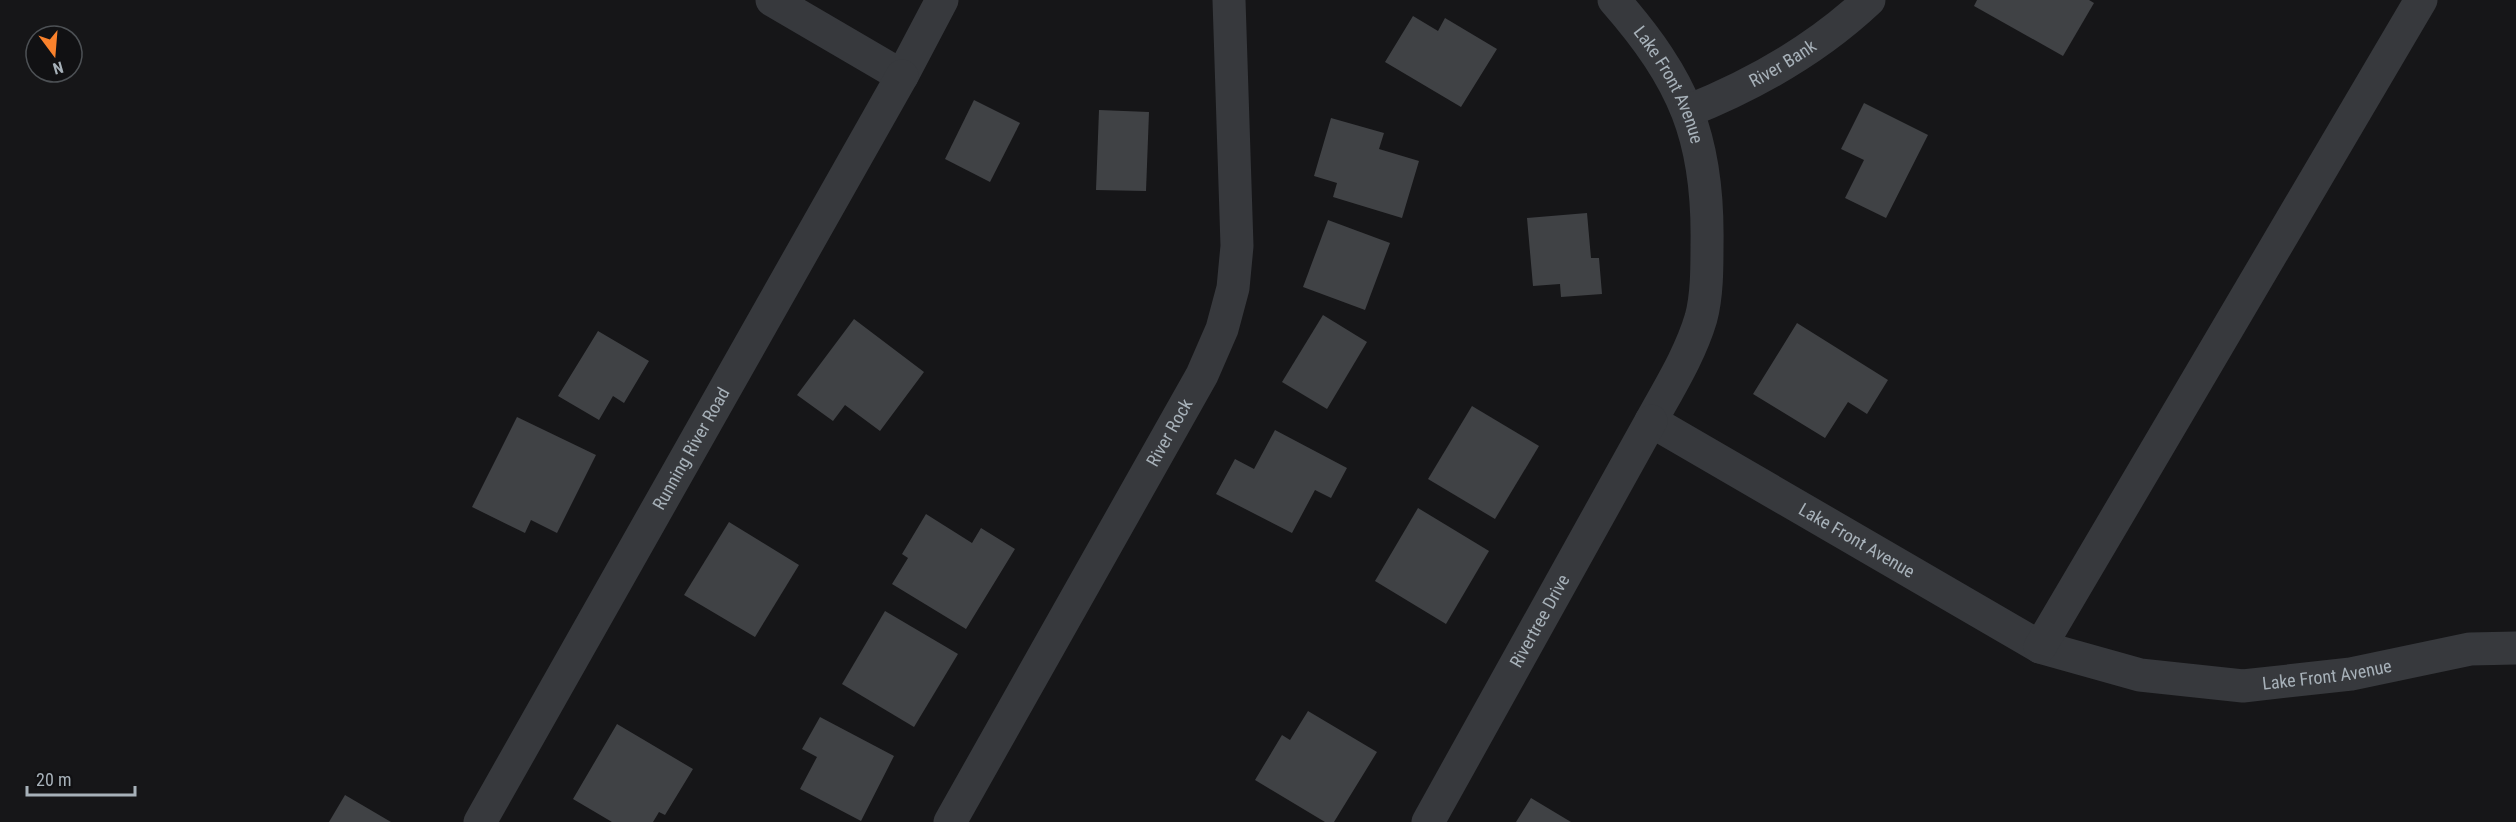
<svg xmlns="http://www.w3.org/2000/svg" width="2516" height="822" font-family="'Roboto Condensed',sans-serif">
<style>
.building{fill:#404245}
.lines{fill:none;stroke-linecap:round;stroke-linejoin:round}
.street{stroke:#37393d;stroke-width:33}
.labels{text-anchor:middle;stroke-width:6;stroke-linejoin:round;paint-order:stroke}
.street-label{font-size:18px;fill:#a7b1b9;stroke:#111113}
</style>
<rect width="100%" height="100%" fill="#161618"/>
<g class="building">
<polygon points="1977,0 2089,0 2094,3 2063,56 1974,6"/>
<polygon points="1413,16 1438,31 1445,18 1497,49 1461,107 1385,62"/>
<polygon points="974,100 1020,123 990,182 945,159"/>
<polygon points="1864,103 1928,135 1886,218 1845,198 1864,160 1841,149"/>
<polygon points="1099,110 1149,112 1146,191 1096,190"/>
<polygon points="1331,118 1384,133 1379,149 1419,161 1402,218 1333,197 1337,183 1314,176"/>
<polygon points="1587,213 1591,258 1599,258 1602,294 1561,297 1560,284 1533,286 1527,218"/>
<polygon points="1328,220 1390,243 1365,310 1303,287"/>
<polygon points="1323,315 1367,342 1327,409 1282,382"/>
<polygon points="854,319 924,372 880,431 845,405 833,421 797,395"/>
<polygon points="1797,323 1888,380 1867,414 1848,402 1825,438 1753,394"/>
<polygon points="598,331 649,361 624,403 613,396 599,420 558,396"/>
<polygon points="1472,406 1539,446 1495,519 1428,479"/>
<polygon points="517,417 596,455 557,533 531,520 525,533 472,507"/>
<polygon points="1275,430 1347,468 1331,498 1315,490 1292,533 1216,494 1235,459 1254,469"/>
<polygon points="1418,508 1489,551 1446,624 1375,581"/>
<polygon points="926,514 972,543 981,528 1015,549 966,629 892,584 908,558 902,554"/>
<polygon points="729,522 799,565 755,637 684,595"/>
<polygon points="885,611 958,654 914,727 842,684"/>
<polygon points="1308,711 1377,752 1334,822 1325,822 1255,780 1282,735 1290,740"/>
<polygon points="820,717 894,756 861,821 800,789 817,757 802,749"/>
<polygon points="617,724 693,769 665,815 659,812 653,822 612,822 573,799"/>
<polygon points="345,795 391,822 329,822"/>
<polygon points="1531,798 1571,822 1516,822"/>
</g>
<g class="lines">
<g class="street">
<polyline points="772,0 902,76 942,0"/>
<path id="s1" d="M1614,0C1684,80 1709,138 1707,245C1707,268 1707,296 1701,318C1690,355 1669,388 1651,421L2040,647L2140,675L2243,686L2351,674L2470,649L2516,648"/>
<path id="s2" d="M1688,111C1753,85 1818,48 1869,0"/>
<polyline points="2040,647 2421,0"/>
<path id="s3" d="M480,822L902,76"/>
<path id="s4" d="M950,822L1202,375L1222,329L1233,288L1237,246L1229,0"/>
<path id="s5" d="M1428,822L1651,421"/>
</g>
</g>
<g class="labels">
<g class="street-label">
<text dy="6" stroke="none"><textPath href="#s2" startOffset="106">River Bank</textPath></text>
<text dy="6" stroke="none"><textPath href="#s1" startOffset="102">Lake Front Avenue</textPath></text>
<text dy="6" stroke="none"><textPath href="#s4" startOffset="447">River Rock</textPath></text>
<text dy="6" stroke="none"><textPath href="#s3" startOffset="429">Running River Road</textPath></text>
<text dy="6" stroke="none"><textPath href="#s1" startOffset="696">Lake Front Avenue</textPath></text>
<text dy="6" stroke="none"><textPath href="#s5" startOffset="230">Rivertree Drive</textPath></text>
<text dy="6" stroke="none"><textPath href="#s1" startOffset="1200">Lake Front Avenue</textPath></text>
</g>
</g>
<g transform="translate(54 54) rotate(164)"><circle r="28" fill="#111113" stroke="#4d5155" stroke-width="1.5"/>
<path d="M0-4.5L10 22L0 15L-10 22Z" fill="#fa822c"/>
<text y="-9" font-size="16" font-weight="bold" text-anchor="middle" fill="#a7b1b9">N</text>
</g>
<path d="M27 786v9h108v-9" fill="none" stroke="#a7b1b9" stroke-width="3"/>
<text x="36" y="786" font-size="18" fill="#a7b1b9" stroke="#111113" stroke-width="4.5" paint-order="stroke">20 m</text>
</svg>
